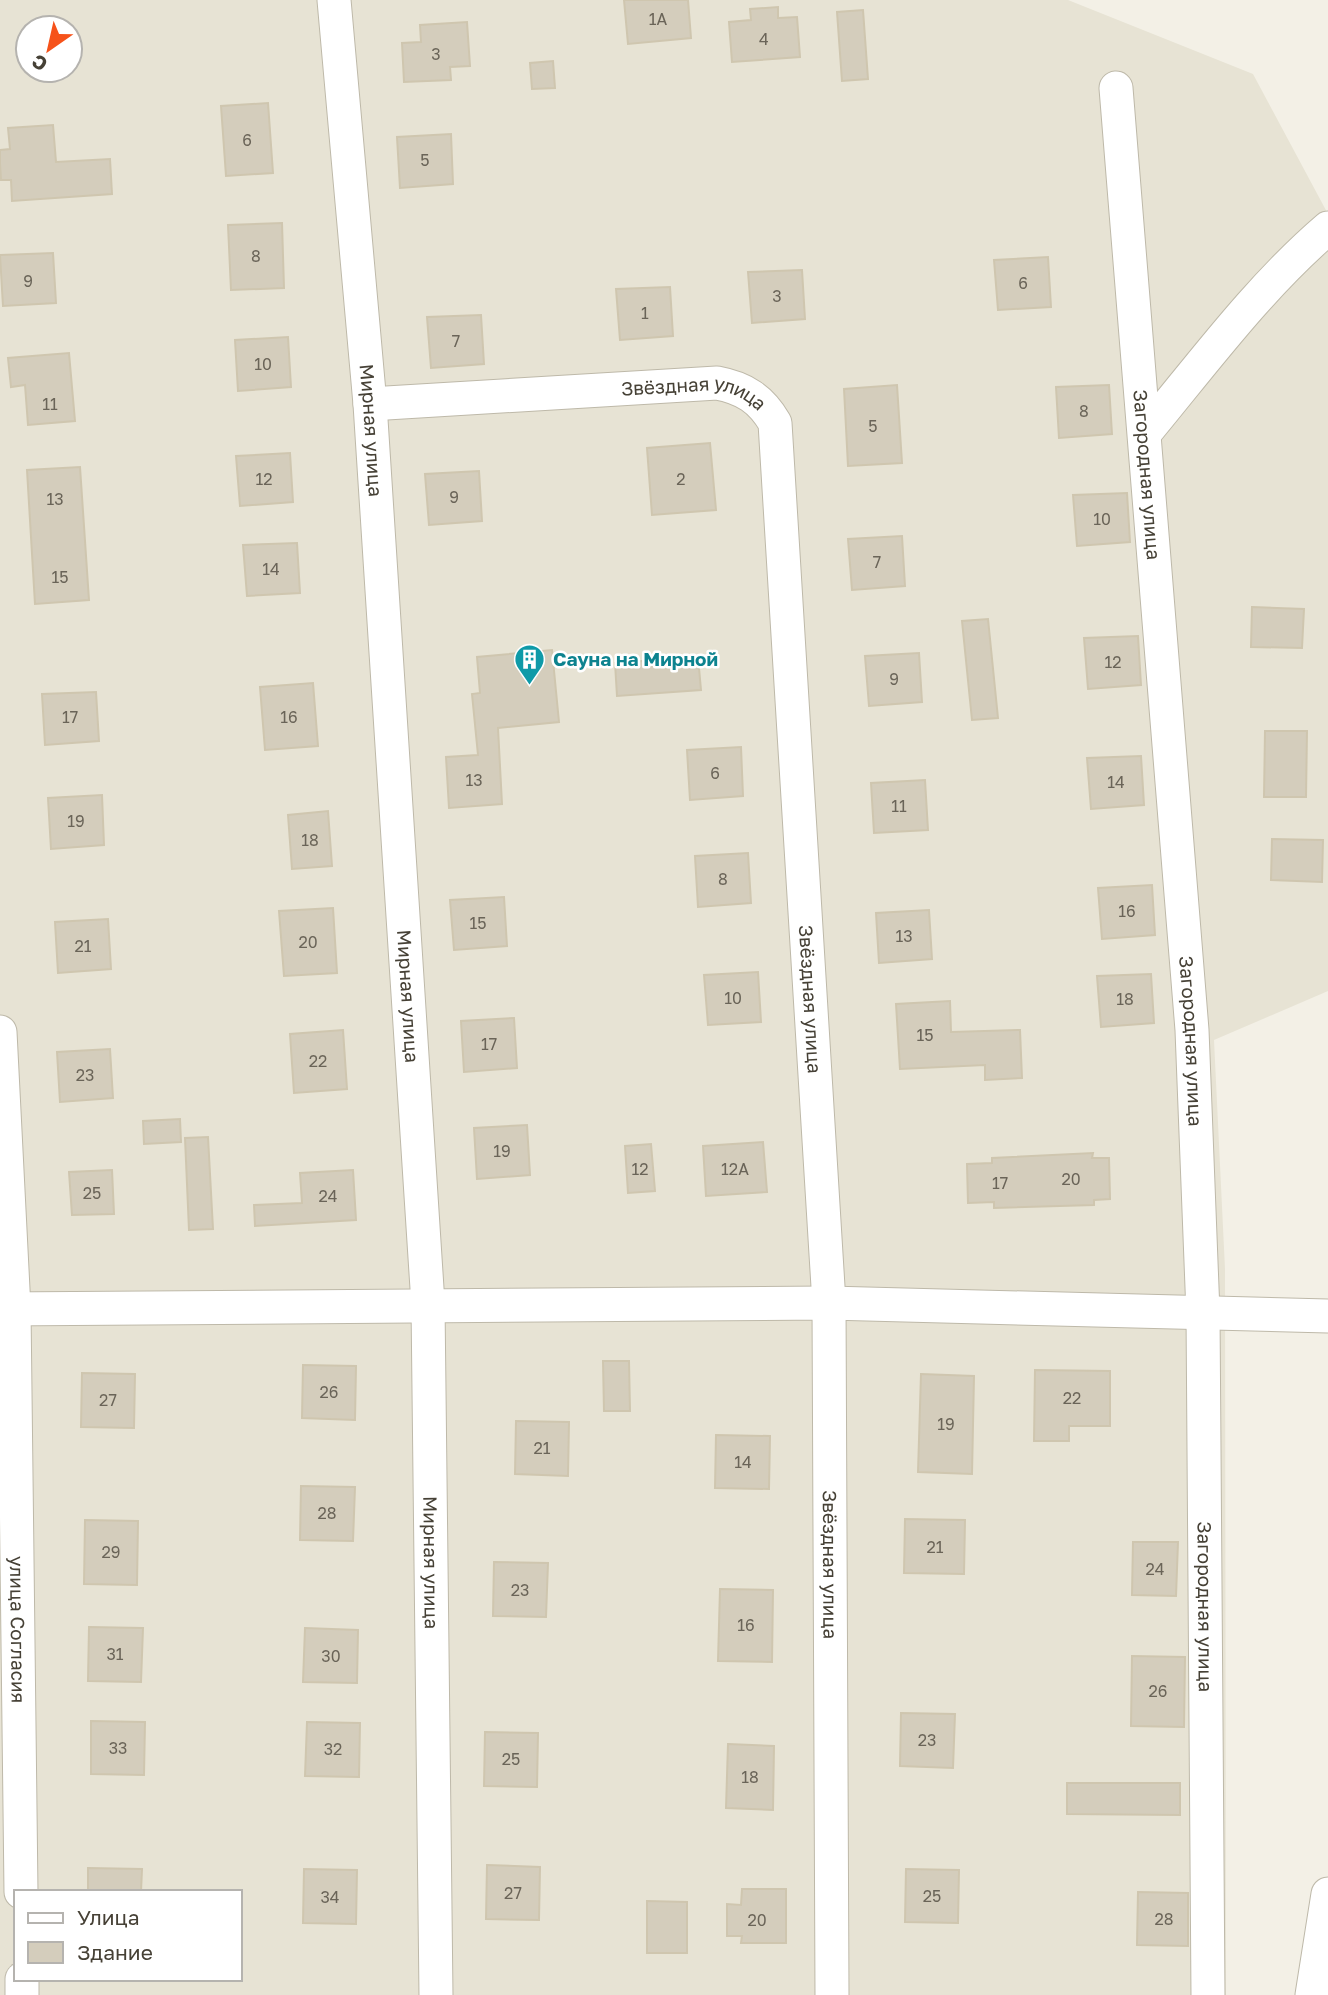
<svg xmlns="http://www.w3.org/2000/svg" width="1328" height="1995" font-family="'Golos Text',sans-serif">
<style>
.residential{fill:#e7e3d4;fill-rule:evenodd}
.building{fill:#d4cdbc;stroke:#cfc6af;stroke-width:2}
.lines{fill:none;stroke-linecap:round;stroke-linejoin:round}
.minor-casing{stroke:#beb9a9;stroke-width:35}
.minor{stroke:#fff;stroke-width:33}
.labels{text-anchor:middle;stroke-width:5;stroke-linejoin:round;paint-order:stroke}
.number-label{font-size:16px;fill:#6a6458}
.street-label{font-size:19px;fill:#464136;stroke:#fff}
.culture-label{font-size:19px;font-weight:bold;fill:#0d838f;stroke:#fff;text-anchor:start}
</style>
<rect width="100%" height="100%" fill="#f3f0e6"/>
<path class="residential" d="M0,0H1068L1253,74L1328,214V991L1214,1040L1225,1269L1226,1995H0ZM28,28H70V70H28ZM16,1892H240V1979H16Z"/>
<g class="building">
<polygon points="624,0 688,0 691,38 628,44"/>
<polygon points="778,7 778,18 797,17 800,57 732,62 729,22 751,20 750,9"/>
<polygon points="863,10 868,79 842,81 837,12"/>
<polygon points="467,22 470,66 450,67 451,80 404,82 402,43 421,42 420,25"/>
<polygon points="553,61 555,88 532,89 530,63"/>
<polygon points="268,103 273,173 226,176 221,106"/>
<polygon points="53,125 56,162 110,159 112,194 12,201 11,180 1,180 0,163 0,150 10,149 8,128"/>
<polygon points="451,134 453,184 400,188 397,137"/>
<polygon points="282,223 284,288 231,290 228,225"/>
<polygon points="53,253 56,303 3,306 0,255"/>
<polygon points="1048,257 1051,307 998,310 994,260"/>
<polygon points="802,270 805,319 752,323 748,272"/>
<polygon points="670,287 673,336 620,340 616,289"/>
<polygon points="481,315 484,364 431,368 427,317"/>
<polygon points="288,337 291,387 238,391 235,340"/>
<polygon points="69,353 75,421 28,425 25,385 11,387 8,358"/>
<polygon points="897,385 902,463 848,466 844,389"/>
<polygon points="1109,385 1112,434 1059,438 1056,387"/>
<polygon points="710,443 716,510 652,515 647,448"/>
<polygon points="290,453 293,502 240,506 236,456"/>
<polygon points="80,467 89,600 35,604 27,470"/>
<polygon points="479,471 482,521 429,525 425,474"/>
<polygon points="1127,493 1130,542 1077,546 1073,495"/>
<polygon points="902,536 905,586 852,590 848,539"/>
<polygon points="297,543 300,593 247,596 243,545"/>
<polygon points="1252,607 1304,609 1302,648 1251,647"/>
<polygon points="988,619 998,718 972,720 962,621"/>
<polygon points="1138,636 1141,685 1088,689 1084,638"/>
<polygon points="552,650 559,722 498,728 502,804 449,808 446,757 478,755 472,694 480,693 477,657"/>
<polygon points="919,653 922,702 869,706 865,656"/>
<polygon points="698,657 701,690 617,696 615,663"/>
<polygon points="313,683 318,746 265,750 260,687"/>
<polygon points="96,692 99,741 45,745 42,694"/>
<polygon points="1265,731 1307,731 1306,797 1264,797"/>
<polygon points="741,747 743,796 690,800 687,750"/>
<polygon points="1141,756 1144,805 1091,809 1087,758"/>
<polygon points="925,780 928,830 874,833 871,783"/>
<polygon points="102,795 104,845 51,849 48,798"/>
<polygon points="328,811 332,866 292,869 288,815"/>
<polygon points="1272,839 1323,840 1322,882 1271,880"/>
<polygon points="748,853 751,903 698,907 695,856"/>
<polygon points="1152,885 1155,935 1102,939 1098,888"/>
<polygon points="504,897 507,946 454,950 450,900"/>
<polygon points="333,908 337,973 284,976 279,911"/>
<polygon points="929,910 932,959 879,963 876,913"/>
<polygon points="108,919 111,969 58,973 55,922"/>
<polygon points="758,972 761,1022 708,1025 704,975"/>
<polygon points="1151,974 1154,1023 1101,1027 1097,976"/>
<polygon points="950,1001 951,1032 1020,1030 1022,1078 985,1080 985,1065 900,1069 896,1004"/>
<polygon points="514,1018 517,1068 464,1072 461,1021"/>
<polygon points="343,1030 347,1089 294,1093 290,1034"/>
<polygon points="110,1049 113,1098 60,1102 57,1052"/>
<polygon points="180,1119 181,1142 144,1144 143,1121"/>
<polygon points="527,1125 530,1175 477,1179 474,1128"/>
<polygon points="208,1137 213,1229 189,1230 185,1138"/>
<polygon points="763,1142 767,1192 706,1196 703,1146"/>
<polygon points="651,1144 655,1191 628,1193 625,1146"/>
<polygon points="1093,1153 1092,1158 1109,1158 1110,1199 1094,1200 1094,1205 994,1208 994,1202 968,1203 967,1164 992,1163 992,1158"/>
<polygon points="112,1170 114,1214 72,1215 69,1172"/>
<polygon points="353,1170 356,1220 255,1226 254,1205 302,1203 300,1173"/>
<polygon points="603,1361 629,1361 630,1411 604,1411"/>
<polygon points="303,1365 356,1366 355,1420 302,1418"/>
<polygon points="1035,1370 1110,1371 1110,1426 1069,1426 1069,1441 1034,1441"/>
<polygon points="82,1373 135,1374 134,1428 81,1427"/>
<polygon points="921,1374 974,1376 972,1474 918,1472"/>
<polygon points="516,1421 569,1422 568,1476 515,1474"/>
<polygon points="716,1435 770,1436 769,1489 715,1488"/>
<polygon points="301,1486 355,1487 353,1541 300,1540"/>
<polygon points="905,1519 965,1520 964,1574 904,1573"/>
<polygon points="85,1520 138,1521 137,1585 84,1584"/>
<polygon points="1133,1542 1178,1542 1176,1596 1132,1595"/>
<polygon points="494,1562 548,1563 546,1617 493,1616"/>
<polygon points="720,1589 773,1590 772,1662 718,1661"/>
<polygon points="89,1627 143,1628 141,1682 88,1681"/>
<polygon points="305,1628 358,1630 357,1683 303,1682"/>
<polygon points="1132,1656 1185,1657 1184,1727 1131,1726"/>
<polygon points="901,1713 955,1714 953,1768 900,1766"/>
<polygon points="91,1721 145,1722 144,1775 91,1774"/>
<polygon points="307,1722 360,1723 359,1777 305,1776"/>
<polygon points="485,1732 538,1733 537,1787 484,1786"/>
<polygon points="728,1744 774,1746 773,1810 726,1808"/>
<polygon points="1067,1783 1180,1783 1180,1815 1067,1814"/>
<polygon points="487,1865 540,1867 539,1920 486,1919"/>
<polygon points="88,1868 142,1869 141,1892 88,1892"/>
<polygon points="304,1869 357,1870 356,1924 303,1923"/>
<polygon points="906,1869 959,1870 958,1923 905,1922"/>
<polygon points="742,1889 786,1889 786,1943 741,1943 742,1936 727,1936 727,1904 741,1905"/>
<polygon points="1138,1892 1188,1893 1188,1946 1137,1945"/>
<polygon points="647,1901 687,1902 687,1953 647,1953"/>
</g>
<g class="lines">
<defs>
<g id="minor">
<path id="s1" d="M334,0L370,404L428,1304L436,1995"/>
<path id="s2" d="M1116,88L1192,1030L1203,1313L1208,1995"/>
<path id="s3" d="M370,404L717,383C744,388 761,399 775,423L829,1303L832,1995"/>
<path d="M1145,433C1203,363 1259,287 1328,228"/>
<path id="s4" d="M0,1032L14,1309L21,1892"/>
<polyline points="0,1309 829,1303 1328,1316"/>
<polyline points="22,1979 22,1995"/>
<polyline points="1312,1995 1328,1894"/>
</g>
</defs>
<use href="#minor" class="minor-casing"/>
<use href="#minor" class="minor"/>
</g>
<defs>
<symbol id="building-pin" viewBox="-11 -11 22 30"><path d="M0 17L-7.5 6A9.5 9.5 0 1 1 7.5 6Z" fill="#0f9aa8" stroke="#fff"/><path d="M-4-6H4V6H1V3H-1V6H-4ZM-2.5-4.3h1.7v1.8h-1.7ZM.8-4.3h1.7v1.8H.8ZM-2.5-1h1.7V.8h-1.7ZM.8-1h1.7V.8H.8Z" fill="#fff"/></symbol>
</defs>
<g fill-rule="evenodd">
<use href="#building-pin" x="512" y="642" width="35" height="47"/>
</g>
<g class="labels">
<g class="number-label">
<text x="658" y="25">1А</text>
<text x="764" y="45">4</text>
<text x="436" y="60">3</text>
<text x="247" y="146">6</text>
<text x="425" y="166">5</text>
<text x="256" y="262">8</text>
<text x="28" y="287">9</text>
<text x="1023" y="289">6</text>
<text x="777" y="302">3</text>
<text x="645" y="319">1</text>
<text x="456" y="347">7</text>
<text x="263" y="370">10</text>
<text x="50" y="410">11</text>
<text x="1084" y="417">8</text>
<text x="873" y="432">5</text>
<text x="264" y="485">12</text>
<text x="681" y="485">2</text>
<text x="454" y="503">9</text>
<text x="55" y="505">13</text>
<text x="1102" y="525">10</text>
<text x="877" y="568">7</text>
<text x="271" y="575">14</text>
<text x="60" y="583">15</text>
<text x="1113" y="668">12</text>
<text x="894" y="685">9</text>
<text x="70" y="723">17</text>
<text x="289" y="723">16</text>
<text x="715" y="779">6</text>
<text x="474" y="786">13</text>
<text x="1116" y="788">14</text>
<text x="899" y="812">11</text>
<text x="76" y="827">19</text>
<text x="310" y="846">18</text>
<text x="723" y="885">8</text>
<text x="1127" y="917">16</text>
<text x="478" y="929">15</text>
<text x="904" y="942">13</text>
<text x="308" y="948">20</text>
<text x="83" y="952">21</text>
<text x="733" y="1004">10</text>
<text x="1125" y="1005">18</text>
<text x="925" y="1041">15</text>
<text x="489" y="1050">17</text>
<text x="318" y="1067">22</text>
<text x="85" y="1081">23</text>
<text x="502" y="1157">19</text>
<text x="640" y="1175">12</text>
<text x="735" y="1175">12А</text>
<text x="1071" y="1185">20</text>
<text x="1000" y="1189">17</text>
<text x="92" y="1199">25</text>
<text x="328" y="1202">24</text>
<text x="329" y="1398">26</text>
<text x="1072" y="1404">22</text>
<text x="108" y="1406">27</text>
<text x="946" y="1430">19</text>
<text x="542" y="1454">21</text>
<text x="743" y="1468">14</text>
<text x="327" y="1519">28</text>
<text x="935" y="1553">21</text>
<text x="111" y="1558">29</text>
<text x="1155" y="1575">24</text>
<text x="520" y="1596">23</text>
<text x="746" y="1631">16</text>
<text x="115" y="1660">31</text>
<text x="331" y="1662">30</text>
<text x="1158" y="1697">26</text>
<text x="927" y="1746">23</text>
<text x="118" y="1754">33</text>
<text x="333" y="1755">32</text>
<text x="511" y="1765">25</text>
<text x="750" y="1783">18</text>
<text x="513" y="1899">27</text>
<text x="932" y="1902">25</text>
<text x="330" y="1903">34</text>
<text x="1164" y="1925">28</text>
<text x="757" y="1926">20</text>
</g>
<g class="street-label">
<text dy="7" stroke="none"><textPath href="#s3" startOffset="326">Звёздная улица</textPath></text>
<text dy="7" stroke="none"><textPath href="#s1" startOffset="432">Мирная улица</textPath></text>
<text dy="7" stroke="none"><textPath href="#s2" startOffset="388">Загородная улица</textPath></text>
<text dy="7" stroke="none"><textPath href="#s1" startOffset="999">Мирная улица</textPath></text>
<text dy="7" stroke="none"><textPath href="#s3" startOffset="998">Звёздная улица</textPath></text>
<text dy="7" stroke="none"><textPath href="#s2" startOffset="956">Загородная улица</textPath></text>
<text dy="7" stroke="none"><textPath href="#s1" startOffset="1566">Мирная улица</textPath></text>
<text dy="7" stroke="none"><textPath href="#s3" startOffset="1564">Звёздная улица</textPath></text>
<text dy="7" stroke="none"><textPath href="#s2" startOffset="1522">Загородная улица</textPath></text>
<text dy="7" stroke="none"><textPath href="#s4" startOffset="598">улица Согласия</textPath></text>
</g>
<g class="culture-label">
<text x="553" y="666">Сауна на Мирной</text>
</g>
</g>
<rect x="14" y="1890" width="228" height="91" fill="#ffffff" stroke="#b5b3af" stroke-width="2"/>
<rect x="28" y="1913" width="35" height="10" fill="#ffffff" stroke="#b5b3af" stroke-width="2"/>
<text x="77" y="1925" font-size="21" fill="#464136">Улица</text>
<rect x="28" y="1942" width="35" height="21" fill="#d4cdbc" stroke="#b5b3af" stroke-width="2"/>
<text x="77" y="1960" font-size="21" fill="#464136">Здание</text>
<g transform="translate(49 49) rotate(214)"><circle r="33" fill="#ffffff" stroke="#b5b3af" stroke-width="2"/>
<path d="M0-5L12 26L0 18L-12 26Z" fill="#f6521a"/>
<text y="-10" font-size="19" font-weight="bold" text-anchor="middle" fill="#464136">С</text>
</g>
</svg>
